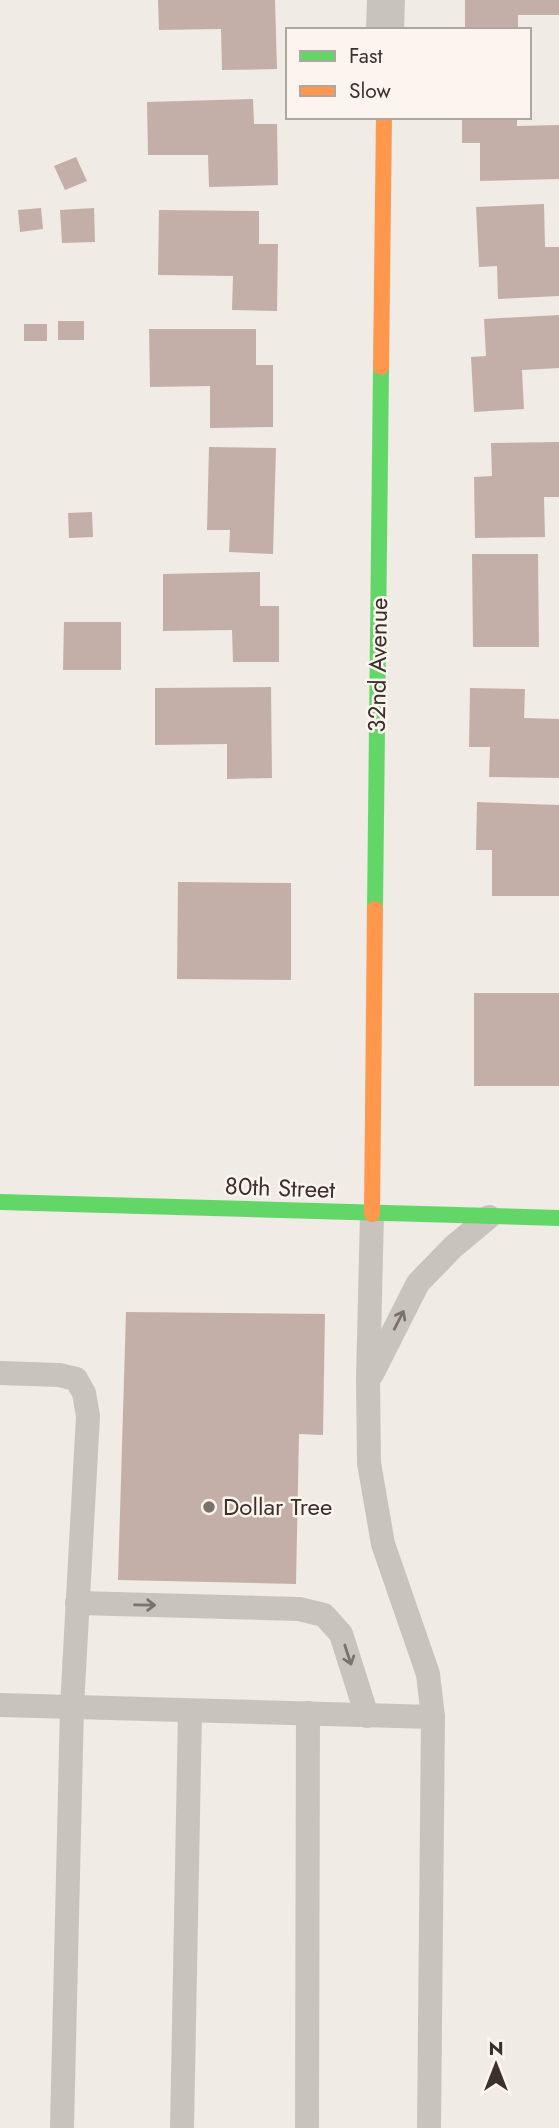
<svg xmlns="http://www.w3.org/2000/svg" width="559" height="2128" font-family="Jost,sans-serif">
<style>
.building{fill:#c3afa7}
.lines{fill:none;stroke-linecap:round;stroke-linejoin:round}
.lane{stroke:#c9c3be;stroke-width:24}
.street{stroke:#c9c3be;stroke-width:38}
.fast{stroke:#63d668;stroke-width:16}
.slow{stroke:#ff974d;stroke-width:16}
.oneway{stroke:#7b726d}
.poi-dot{fill:#7a716c;stroke:#fbf5ee;stroke-width:2.5}
.labels{text-anchor:middle;stroke-width:5;stroke-linejoin:round;paint-order:stroke}
.street-label{font-size:24px;fill:#3b302b;stroke:#fbf5ee}
.poi-label{font-size:24px;fill:#3b302b;stroke:#fbf5ee;text-anchor:start}
</style>
<rect width="100%" height="100%" fill="#f0ebe5"/>
<g class="building">
<polygon points="158,0 275,0 277,69 222,70 221,29 159,30"/>
<polygon points="465,0 559,0 559,15 518,15 518,30 465,30"/>
<polygon points="253,99 254,124 277,124 278,185 209,187 208,155 148,155 147,102"/>
<polygon points="462,117 517,117 517,126 559,125 559,179 480,181 480,143 462,143"/>
<polygon points="76,157 87,181 65,190 54,166"/>
<polygon points="544,204 545,247 559,247 559,296 498,299 497,266 479,267 476,207"/>
<polygon points="41,208 43,229 20,232 18,210"/>
<polygon points="94,208 95,242 62,243 60,210"/>
<polygon points="159,210 259,211 259,244 278,244 277,311 232,310 233,276 158,275"/>
<polygon points="559,315 559,368 522,370 524,409 474,412 471,357 486,356 484,319"/>
<rect x="58" y="321" width="26" height="19"/>
<rect x="24" y="324" width="23" height="17"/>
<polygon points="149,329 256,329 256,365 273,365 273,427 210,428 210,386 150,387"/>
<polygon points="559,442 559,497 544,497 545,537 475,538 474,477 492,476 491,443"/>
<polygon points="209,447 276,448 273,554 229,552 230,530 207,530"/>
<polygon points="92,512 93,537 69,538 68,513"/>
<polygon points="472,554 538,554 539,647 473,647"/>
<polygon points="260,572 260,606 279,606 279,662 233,662 232,630 163,631 163,574"/>
<polygon points="64,622 121,622 121,670 63,670"/>
<polygon points="271,687 272,778 227,779 227,744 155,745 155,688"/>
<polygon points="470,688 525,689 524,718 559,719 559,778 489,777 490,747 469,747"/>
<polygon points="477,802 559,805 559,896 492,896 492,850 476,850"/>
<polygon points="178,882 291,883 291,980 177,979"/>
<rect x="474" y="993" width="85" height="93"/>
<polygon points="126,1312 325,1314 323,1435 299,1434 296,1584 118,1580"/>
</g>
<g class="lines">
<g class="lane">
<polyline points="372,1214 368,1380 369,1463 383,1544 428,1674 433,1717 429,2128"/>
<polyline points="0,1373 59,1375 76,1379 84,1393 88,1416 72,1707 62,2128"/>
<polyline points="372,1374 418,1283 453,1247 489,1217"/>
<polyline points="77,1603 299,1609 324,1615 341,1634 367,1716"/>
<polyline points="0,1705 433,1717"/>
<polyline points="182,2128 190,1711"/>
<polyline points="307,2128 308,1713"/>
</g>
<polyline class="street" points="385,30 386,0"/>
<g class="fast">
<polyline points="375,909 381,367"/>
<polyline points="0,1202 559,1218"/>
</g>
<g class="slow">
<polyline points="381,367 384,117"/>
<polyline points="372,1214 375,909"/>
</g>
</g>
<defs><path id="oneway-shaft" d="M-6 0H5M1.5-3L5.5 0L1.5 3" fill="none" stroke-width="1.6" stroke-linecap="round" stroke-linejoin="round" transform="scale(1.75)"/></defs>
<g class="oneway">
<use href="#oneway-shaft" transform="translate(399 1320) rotate(-63)"/>
<use href="#oneway-shaft" transform="translate(145 1605) rotate(1)"/>
<use href="#oneway-shaft" transform="translate(348 1655) rotate(72)"/>
</g>
<circle class="poi-dot" cx="209" cy="1507" r="7"/>
<g class="labels">
<g class="street-label">
<text transform="translate(378 665) rotate(-89)" y="8">32nd Avenue</text>
<text transform="translate(280 1188) rotate(2)" y="8">80th Street</text>
</g>
<g class="poi-label">
<text x="223" y="1515">Dollar Tree</text>
</g>
</g>
<rect x="286" y="28" width="245" height="91" fill="#fbf5ee" stroke="#aea6a0" stroke-width="2"/>
<rect x="300" y="51" width="35" height="10" fill="#63d668" stroke="#aea6a0" stroke-width="2"/>
<text x="349" y="63" font-size="21" fill="#3b302b">Fast</text>
<rect x="300" y="86" width="35" height="10" fill="#ff974d" stroke="#aea6a0" stroke-width="2"/>
<text x="349" y="98" font-size="21" fill="#3b302b">Slow</text>
<g transform="translate(496 2065)" stroke="#fbf5ee" stroke-width="5" paint-order="stroke">
<path d="M0-5L12 26L0 18L-12 26Z" fill="#3b302b"/>
<text y="-10" font-size="19" font-weight="bold" text-anchor="middle" fill="#3b302b">N</text>
</g>
</svg>
